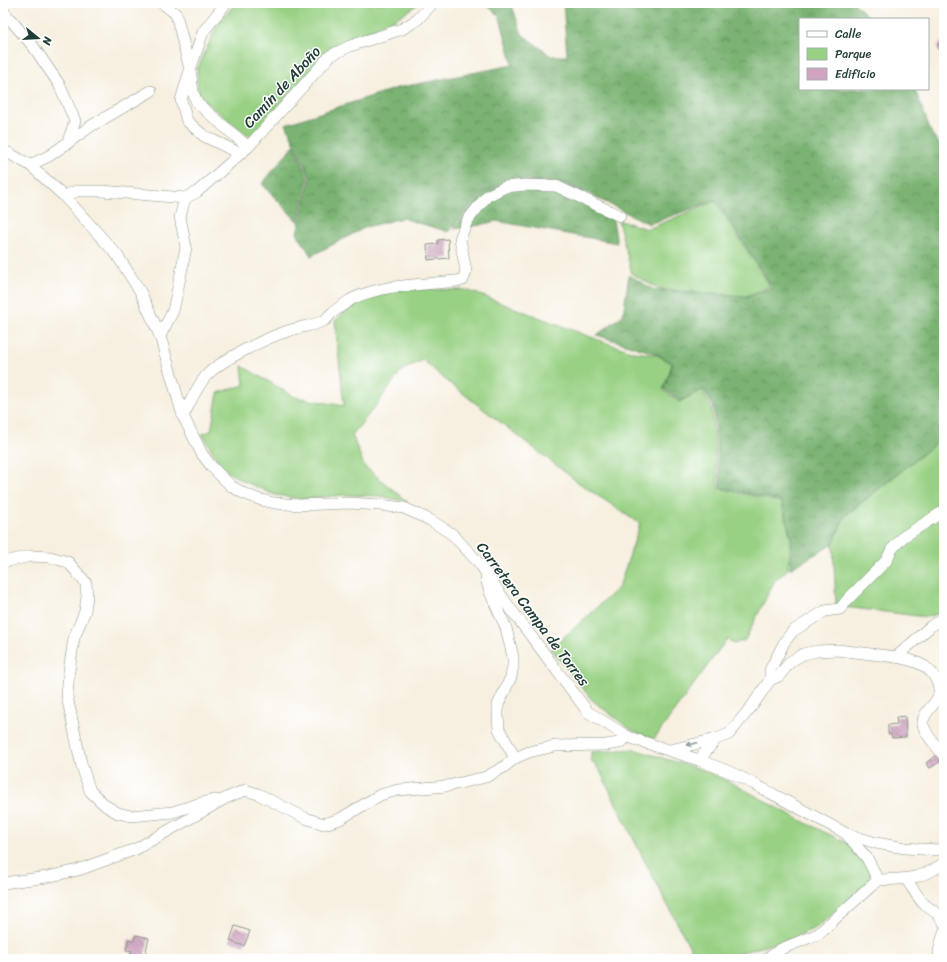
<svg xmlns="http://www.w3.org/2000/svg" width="947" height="962" font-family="Sriracha,sans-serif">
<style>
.green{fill:#99d184;stroke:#5c875c}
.forest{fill:url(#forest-crowns);stroke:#4c7853}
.building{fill:url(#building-back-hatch)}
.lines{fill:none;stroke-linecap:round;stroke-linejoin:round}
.minor-casing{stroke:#8b968a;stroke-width:12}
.minor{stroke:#fff;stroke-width:11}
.oneway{fill:#8f9e9a}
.labels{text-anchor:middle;stroke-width:3;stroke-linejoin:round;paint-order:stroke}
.street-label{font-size:15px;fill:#1f3d34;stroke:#fff}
</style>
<defs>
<pattern id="forest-crowns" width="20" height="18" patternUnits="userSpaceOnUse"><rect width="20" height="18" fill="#7ab372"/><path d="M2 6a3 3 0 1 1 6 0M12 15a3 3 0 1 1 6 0" fill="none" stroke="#63935e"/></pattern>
<pattern id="building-back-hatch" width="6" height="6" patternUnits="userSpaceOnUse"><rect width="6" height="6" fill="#cfa4c0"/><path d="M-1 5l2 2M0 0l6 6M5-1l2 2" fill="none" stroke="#a7879d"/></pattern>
</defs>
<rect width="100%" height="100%" fill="#fff"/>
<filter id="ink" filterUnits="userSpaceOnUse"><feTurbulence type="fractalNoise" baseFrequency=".025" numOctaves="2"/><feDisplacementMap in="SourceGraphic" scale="8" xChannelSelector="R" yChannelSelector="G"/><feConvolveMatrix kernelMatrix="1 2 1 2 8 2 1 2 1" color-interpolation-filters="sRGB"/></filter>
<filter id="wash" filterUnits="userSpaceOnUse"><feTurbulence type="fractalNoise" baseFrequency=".012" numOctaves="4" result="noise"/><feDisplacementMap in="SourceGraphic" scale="16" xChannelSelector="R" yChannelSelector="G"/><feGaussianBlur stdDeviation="0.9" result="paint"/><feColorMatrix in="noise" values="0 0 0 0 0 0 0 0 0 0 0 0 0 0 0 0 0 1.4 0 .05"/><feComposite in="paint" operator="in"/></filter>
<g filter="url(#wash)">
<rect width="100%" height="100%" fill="#f7efdf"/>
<g class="green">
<polygon points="236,3 420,3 395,19 331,47 251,137 201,99 198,92 197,70 218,23"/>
<polygon points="715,201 770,286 746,296 659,289 632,274 618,220 648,229"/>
<polygon points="394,289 467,290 604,342 634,352 657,355 672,364 663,390 679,402 703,390 712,409 718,488 781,502 791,540 788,569 774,582 745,640 734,644 727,639 654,739 631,730 592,700 551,649 619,587 640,524 579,483 443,378 423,360 401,371 378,403 352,435 364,466 408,502 380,496 343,495 302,499 275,495 243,481 223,469 202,434 211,431 218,393 244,385 242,366 295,397 344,406 335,321 357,301"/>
<polygon points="944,437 944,612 926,617 836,606 833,544 845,516"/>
<polygon points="633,749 703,770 734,784 802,821 851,845 870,869 869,881 842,907 817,927 791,939 716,959 696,959 642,856 600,771 591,760 591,752"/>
</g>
<g class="forest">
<polygon points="485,3 511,3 522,34 551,56 567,56 563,3 854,3 871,19 800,19 800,89 914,89 917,95 932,134 944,150 944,437 844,516 833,544 790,569 792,540 782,501 720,487 714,408 704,389 680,401 664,389 673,363 657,354 597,335 623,315 629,275 654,290 746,297 772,287 716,200 649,224 565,182 517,179 483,191 449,232 402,218 366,227 311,256 297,233 310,178 286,124 397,88 513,65 500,18"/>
<polygon points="294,145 308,178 298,222 262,184"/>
<polygon points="517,181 564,183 582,192 613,220 617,243 496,221 480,225 454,229 484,192"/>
</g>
<g id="blocks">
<g class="building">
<polygon points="944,40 944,56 937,46"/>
<polygon points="448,239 449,258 428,260 427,245 438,244 438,240"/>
<polygon points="905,716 906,737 892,738 891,734 888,734 888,725 897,724 896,717"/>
<polygon points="937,755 941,761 930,768 926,763"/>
<polygon points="235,926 250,931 244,946 230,941"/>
<polygon points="136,935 149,938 144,959 131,955 132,951 126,950 129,939 134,941"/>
</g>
</g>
</g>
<g filter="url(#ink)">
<use href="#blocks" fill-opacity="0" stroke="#8b968a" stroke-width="1"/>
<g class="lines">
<defs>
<g id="minor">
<polyline points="162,3 176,14 190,70 193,92 197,103 248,147"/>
<polyline points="226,3 203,32 190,70 181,100 187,121 204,136 239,153"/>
<polyline points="3,11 33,46 59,84 75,121 67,144"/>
<polyline points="3,150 30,165 64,196 117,255 140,291 160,336 183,416 202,454 212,467 231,486 243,493 258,499 274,503 299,505 349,503 380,505 404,508 430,520 452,534 480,564 507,604 588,712 628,737 699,760 730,772 754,784 847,834 876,843 905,848 937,850 944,848"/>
<polyline points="30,165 49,156 91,126 151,91"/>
<polyline points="64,196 77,191 102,191 185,198 197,192 248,147 330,56 350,46 402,29 417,20 433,3"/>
<polyline points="160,336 173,311 181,273 186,247 180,217 185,198"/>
<path d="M183,416C190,403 196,388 206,376C219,361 268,337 288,331C299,327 313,326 323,321C327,320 329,315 332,313C338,308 346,303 352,299C389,282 424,286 463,280L466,271L460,239L467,221L487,196L505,187L525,185L556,186L620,216"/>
<polyline points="3,562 31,556 50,557 68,562 86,583 87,597 85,611 74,638 69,671 67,696 81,763 90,791 106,806 118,813 131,816 173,812 201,803 216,800"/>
<polyline points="486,579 490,592 506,628 513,657 513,666 511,677 498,705 498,717 499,729 515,758"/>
<path d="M896,657C904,659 913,660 920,664C932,669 944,687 937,699C933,706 923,714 923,722C922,731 938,748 944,756"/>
<polyline points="770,680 770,670 785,641 793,631 825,611 840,609 848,599 886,561 892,549 903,537 944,511"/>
<polyline points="770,680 779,676 790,662 803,654 817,651 838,650 896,657 931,626 944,618"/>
<polyline points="670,750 716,739"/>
<polyline points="699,760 716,739 729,734 752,706 770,680"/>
<path d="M906,879C912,887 917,896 923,903C930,910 941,913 944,923"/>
<path d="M878,880C904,879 921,880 944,863"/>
<polyline points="3,883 47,877 78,870 136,849 226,798 245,790 258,794 305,818 324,824 340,819 380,795 398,790 447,786 486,777 504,767 515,758 529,752 555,746 606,745 619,743 628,737"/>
<polyline points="767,959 781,949 818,934 878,880 867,858 847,835"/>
<polyline points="939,959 939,951 944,932"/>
</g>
</defs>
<use href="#minor" class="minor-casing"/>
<use href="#minor" class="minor"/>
</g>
<defs><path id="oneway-solid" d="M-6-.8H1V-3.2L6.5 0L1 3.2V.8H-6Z"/></defs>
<use class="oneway" href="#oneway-solid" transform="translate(692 744) rotate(167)"/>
</g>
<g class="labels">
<g class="street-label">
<text transform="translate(282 87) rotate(-47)" y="5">Camín de Aboño</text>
<text transform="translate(533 614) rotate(53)" y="5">Carretera Campa de Torres</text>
</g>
</g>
<rect width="947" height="962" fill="none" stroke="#fff" stroke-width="16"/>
<rect x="799" y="18" width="130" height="72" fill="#ffffff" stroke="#a5b1ae"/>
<rect x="807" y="31" width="20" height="6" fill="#ffffff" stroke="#a5b1ae"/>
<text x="835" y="38" font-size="12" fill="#1f3d34">Calle</text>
<rect x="807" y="48" width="20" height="12" fill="#99d184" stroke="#a5b1ae"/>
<text x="835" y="58" font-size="12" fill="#1f3d34">Parque</text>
<rect x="807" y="68" width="20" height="12" fill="#cfa4c0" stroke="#a5b1ae"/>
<text x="835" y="78" font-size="12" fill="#1f3d34">Edificio</text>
<g transform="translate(38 38) rotate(108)" stroke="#ffffff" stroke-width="3" paint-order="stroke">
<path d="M0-3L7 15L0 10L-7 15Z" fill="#1f3d34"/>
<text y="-6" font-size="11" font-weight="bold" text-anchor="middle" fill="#1f3d34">N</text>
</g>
</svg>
